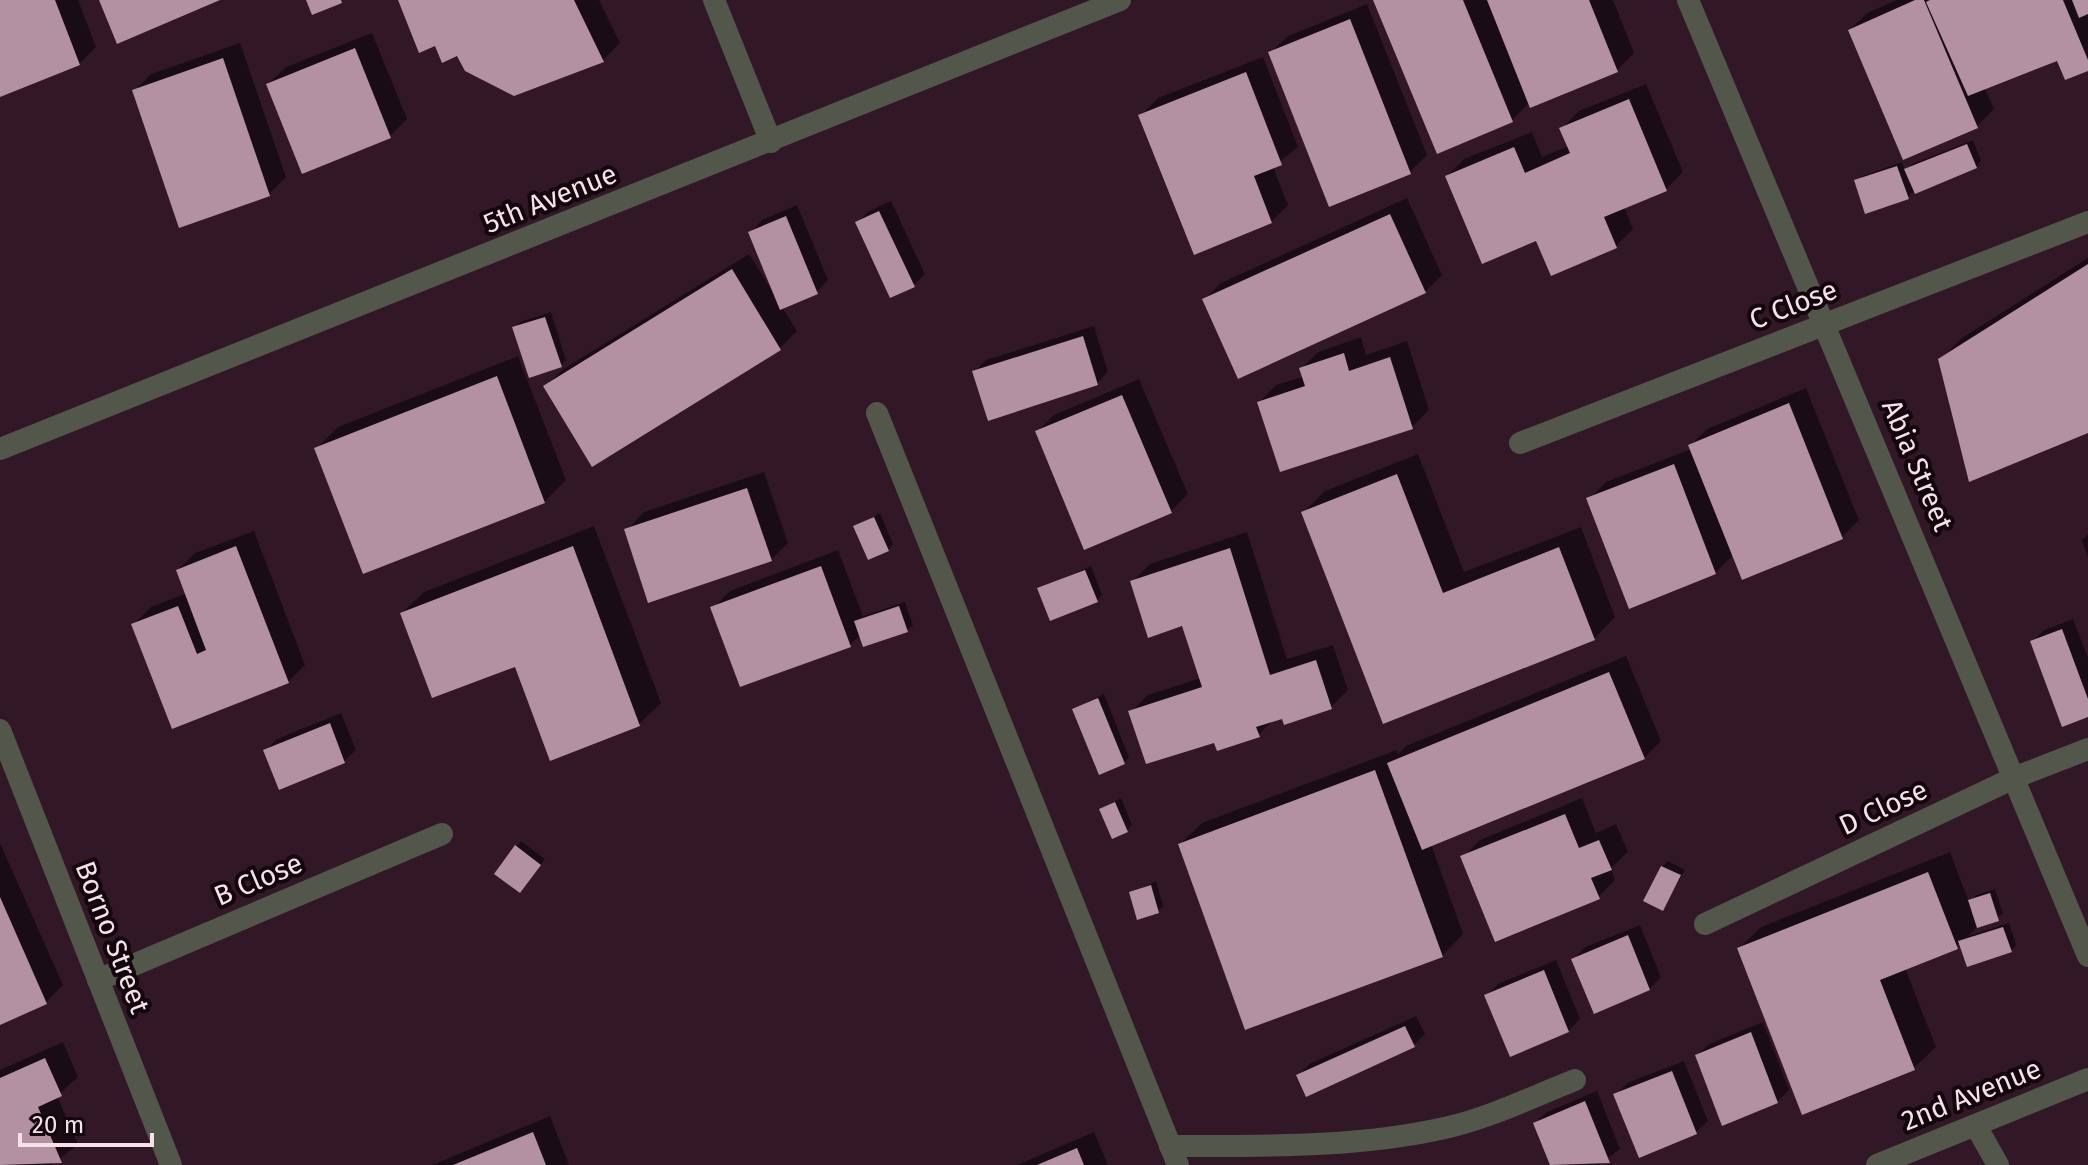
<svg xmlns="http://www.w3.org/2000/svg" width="2088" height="1165" font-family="'Fira Sans',sans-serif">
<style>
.shadow{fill:#0007}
.building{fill:#b391a1}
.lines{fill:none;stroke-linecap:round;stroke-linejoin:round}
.minor{stroke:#53574b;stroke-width:22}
.tertiary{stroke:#53574b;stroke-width:22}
.labels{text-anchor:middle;stroke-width:8;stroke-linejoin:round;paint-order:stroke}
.street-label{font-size:28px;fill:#f4e1ea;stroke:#13070d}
</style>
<rect width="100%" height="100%" fill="#321826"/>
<g class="shadow">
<polygon points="0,0 78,0 96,47 79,64 0,94"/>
<polygon points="400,0 599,0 620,43 603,60 458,54 437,44"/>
<polygon points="1375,0 1613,0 1634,53 1617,70 1530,102 1512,120"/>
<polygon points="1897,0 2088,0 2088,69 2059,58 1984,87 1994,109 1977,126 1850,30 1867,13"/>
<polygon points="1367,4 1427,155 1410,172 1271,52 1288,36"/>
<polygon points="372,33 407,119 390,136 268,84 286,67"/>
<polygon points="240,43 286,177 269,194 134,91 151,74"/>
<polygon points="1263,57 1298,147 1273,167 1288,205 1271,222 1141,115 1158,98"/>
<polygon points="1646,84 1683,172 1666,189 1624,207 1633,229 1616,246 1552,273 1537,239 1447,176 1464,159 1532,132 1542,157 1569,146 1562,128 1579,111"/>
<polygon points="1973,140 1981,161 1976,167 1915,190 1908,197 1856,181 1862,176 1902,162 1905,171 1912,164"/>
<polygon points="1407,198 1442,275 1425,292 1204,300 1221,283"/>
<polygon points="891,201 925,274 914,285 857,223 869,211"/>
<polygon points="797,205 828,280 817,292 782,307 797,331 780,348 545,387 562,370 749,254 773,292 751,232 762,220"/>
<polygon points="2088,258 2088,431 1940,360 1962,338"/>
<polygon points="551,312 566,360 561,365 514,328 520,322"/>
<polygon points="1094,326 1108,372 1097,383 974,372 986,360"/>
<polygon points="1361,337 1366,355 1407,341 1429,410 1412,427 1259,402 1276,385 1303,377 1301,369 1318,352"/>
<polygon points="518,356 566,480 544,502 317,448 338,427"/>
<polygon points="1139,379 1188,494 1171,511 1037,432 1054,415"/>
<polygon points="1806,388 1859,520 1842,537 1734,554 1715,573 1589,499 1606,482 1691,449 1690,446 1707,429"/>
<polygon points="1418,454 1464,572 1581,527 1615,617 1594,639 1384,721 1303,513 1325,491"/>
<polygon points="764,472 788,543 771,560 627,530 644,512"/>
<polygon points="880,513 893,544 888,550 856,527"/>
<polygon points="594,526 661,703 639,724 402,613 424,592"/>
<polygon points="254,531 305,665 288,682 173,726 134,624 151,607 187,593 178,570 195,553"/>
<polygon points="1247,532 1287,659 1333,645 1348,690 1331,707 1275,719 1258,735 1215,740 1131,712 1148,695 1201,678 1183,624 1133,581 1150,564"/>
<polygon points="2088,534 2088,557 2082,540"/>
<polygon points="838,550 863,616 905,602 913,625 907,630 861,634 850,645 713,608 730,591"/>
<polygon points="1091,566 1102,595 1097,601 1040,589"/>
<polygon points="2073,619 2088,658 2088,715 2032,642 2044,630"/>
<polygon points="1626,656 1661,741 1644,758 1431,844 1463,934 1442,956 1180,844 1202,823 1397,750 1398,754 1406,746"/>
<polygon points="1104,694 1129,757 1124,763 1074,709"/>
<polygon points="341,713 356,750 344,761 266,750 277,739"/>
<polygon points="1121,798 1132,825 1127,830 1101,810"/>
<polygon points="1582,798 1596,833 1616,824 1628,852 1611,868 1615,880 1598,897 1463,857 1480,840"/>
<polygon points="521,841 545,859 525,885 516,847"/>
<polygon points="0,843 63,985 46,1002 0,1023"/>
<polygon points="1950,852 1969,902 1976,895 1995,889 2003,914 1978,926 1968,936 2009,923 2016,945 2011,951 1961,943 1905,968 1936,1047 1914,1068 1803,1112 1739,948 1761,927"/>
<polygon points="1668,861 1685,870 1663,909 1662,867"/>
<polygon points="1156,881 1163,906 1158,911 1131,893"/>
<polygon points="1640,925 1661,977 1649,989 1574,959 1585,947"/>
<polygon points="1556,960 1580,1019 1568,1031 1487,995 1498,984"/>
<polygon points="1416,1016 1425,1034 1414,1045 1298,1076 1309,1064"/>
<polygon points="1763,1022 1789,1090 1777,1102 1697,1055 1709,1044"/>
<polygon points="63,1042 78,1077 57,1096 78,1144 52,1165 0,1165 0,1070"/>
<polygon points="1684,1061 1708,1121 1696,1132 1616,1095 1627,1083"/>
<polygon points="1597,1091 1620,1149 1599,1165 1552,1165 1535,1123 1547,1112"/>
<polygon points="550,1116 569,1165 432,1165"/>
<polygon points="1094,1132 1108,1165 1017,1165"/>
</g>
<g class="building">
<polygon points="0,0 55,0 80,65 0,97"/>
<polygon points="99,0 220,0 117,44"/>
<polygon points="306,0 341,0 342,3 312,15"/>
<polygon points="398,0 574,0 604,62 514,96 465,71 457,56 442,63 435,46 419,53"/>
<polygon points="1373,0 1463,0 1513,122 1437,154"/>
<polygon points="1487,0 1589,0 1618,72 1530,108"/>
<polygon points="1915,0 1924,0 1978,128 1903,160 1848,30"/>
<polygon points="1930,0 2063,0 2088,60 2088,71 2065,80 2057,61 1968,96 1926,2"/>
<polygon points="2072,0 2088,0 2088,14 2079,18"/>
<polygon points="1350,19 1411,174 1329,207 1268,52"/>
<polygon points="355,48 391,138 302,174 266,84"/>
<polygon points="223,58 270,196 179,228 132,90"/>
<polygon points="1246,72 1282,165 1254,176 1272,223 1194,255 1138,115"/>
<polygon points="1629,99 1667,191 1604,217 1617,248 1551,276 1536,241 1482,264 1445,176 1514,147 1525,173 1570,153 1559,128"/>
<polygon points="1967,144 1977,168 1915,194 1904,169"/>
<polygon points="1897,166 1909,199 1865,214 1854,180"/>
<polygon points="879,211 915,287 890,298 855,222"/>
<polygon points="1390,214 1426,293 1238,379 1202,299"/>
<polygon points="786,216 818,294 780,310 748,232"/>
<polygon points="2088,264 2088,433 1969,482 1938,359"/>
<polygon points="732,269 781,350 592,467 543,386"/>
<polygon points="545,317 562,367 529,378 512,327"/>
<polygon points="1083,336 1098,385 988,421 972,371"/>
<polygon points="1344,353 1349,371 1390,357 1413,429 1280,472 1257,402 1305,386 1299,368"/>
<polygon points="497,376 545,503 363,574 314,448"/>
<polygon points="1122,395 1172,513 1084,550 1035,431"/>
<polygon points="1789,403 1843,539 1742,580 1688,445"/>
<polygon points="1674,464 1716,574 1629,609 1586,498"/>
<polygon points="1397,474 1443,593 1559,547 1595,640 1383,724 1301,512"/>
<polygon points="747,488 772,561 648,603 624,529"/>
<polygon points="874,517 889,551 868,560 853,526"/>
<polygon points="236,546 289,683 172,729 131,624 178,606 197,654 206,650 176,570"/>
<polygon points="573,546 640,726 550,761 515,667 432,698 400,613"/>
<polygon points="1230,548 1270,675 1316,660 1332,709 1284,725 1282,719 1256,727 1260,737 1217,751 1214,743 1146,764 1128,711 1202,687 1182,626 1148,638 1130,581"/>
<polygon points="821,566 851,647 740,687 710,607"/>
<polygon points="1085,570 1098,602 1050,621 1037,588"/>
<polygon points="899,606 908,632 863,647 854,621"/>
<polygon points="2062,629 2088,699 2088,717 2062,727 2030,641"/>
<polygon points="1609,672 1645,759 1422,850 1387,763"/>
<polygon points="1098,698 1125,764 1099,775 1072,709"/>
<polygon points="330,723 345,763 279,790 263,750"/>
<polygon points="1375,770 1443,957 1245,1030 1178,844"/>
<polygon points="1115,802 1128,832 1112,839 1099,809"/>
<polygon points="1565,814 1579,848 1599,840 1612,870 1591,878 1600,899 1495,942 1460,856"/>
<polygon points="515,845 541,865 520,893 494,874"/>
<polygon points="1661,866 1681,875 1663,911 1643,901"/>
<polygon points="1928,872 1958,949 1880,980 1915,1070 1802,1115 1737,948"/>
<polygon points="1151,885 1159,913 1137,920 1129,892"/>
<polygon points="1990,893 1999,921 1977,928 1968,900"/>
<polygon points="0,897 47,1004 0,1025"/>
<polygon points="2003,927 2012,952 1967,967 1958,941"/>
<polygon points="1628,935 1650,990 1594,1014 1571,959"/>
<polygon points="1544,970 1569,1032 1510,1057 1484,995"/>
<polygon points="1405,1026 1415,1047 1306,1097 1296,1075"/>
<polygon points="1751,1032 1778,1103 1722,1126 1695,1055"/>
<polygon points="45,1058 62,1096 38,1107 62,1163 0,1165 0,1078"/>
<polygon points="1672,1071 1697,1134 1639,1158 1613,1094"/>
<polygon points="1585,1101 1610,1163 1550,1165 1533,1123"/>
<polygon points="533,1132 546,1165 453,1165"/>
<polygon points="1077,1148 1084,1165 1037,1165"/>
</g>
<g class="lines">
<g class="minor">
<polyline points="714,0 771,142"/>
<polyline points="1688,0 2088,956"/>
<polyline points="877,413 1178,1165"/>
<polyline points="1520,443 2088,222"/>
<polyline points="0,449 1120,0"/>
<polyline points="0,730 171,1165"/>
<polyline points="1705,924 2016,777 2088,749"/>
<polyline points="98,980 442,834"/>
<polyline points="1976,1126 1998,1165"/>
<path d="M1170,1146C1263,1146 1359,1148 1449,1127C1492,1117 1534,1096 1575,1080"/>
</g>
<polyline class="tertiary" points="1877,1165 2088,1079"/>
</g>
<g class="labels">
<g class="street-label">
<text transform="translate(550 198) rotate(-22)" y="10">5th Avenue</text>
<text transform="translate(1793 304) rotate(-21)" y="10">C Close</text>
<text transform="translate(1918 465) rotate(67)" y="10">Abia Street</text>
<text transform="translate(1883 807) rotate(-25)" y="10">D Close</text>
<text transform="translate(258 879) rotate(-23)" y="10">B Close</text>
<text transform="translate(113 937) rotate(69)" y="10">Borno Street</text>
<text transform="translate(1971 1094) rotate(-22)" y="10">2nd Avenue</text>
</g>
</g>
<path d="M20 1133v12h132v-12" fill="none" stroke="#f4e1ea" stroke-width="4"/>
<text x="32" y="1133" font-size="24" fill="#f4e1ea" stroke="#13070d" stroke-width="6" paint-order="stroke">20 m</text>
</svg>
